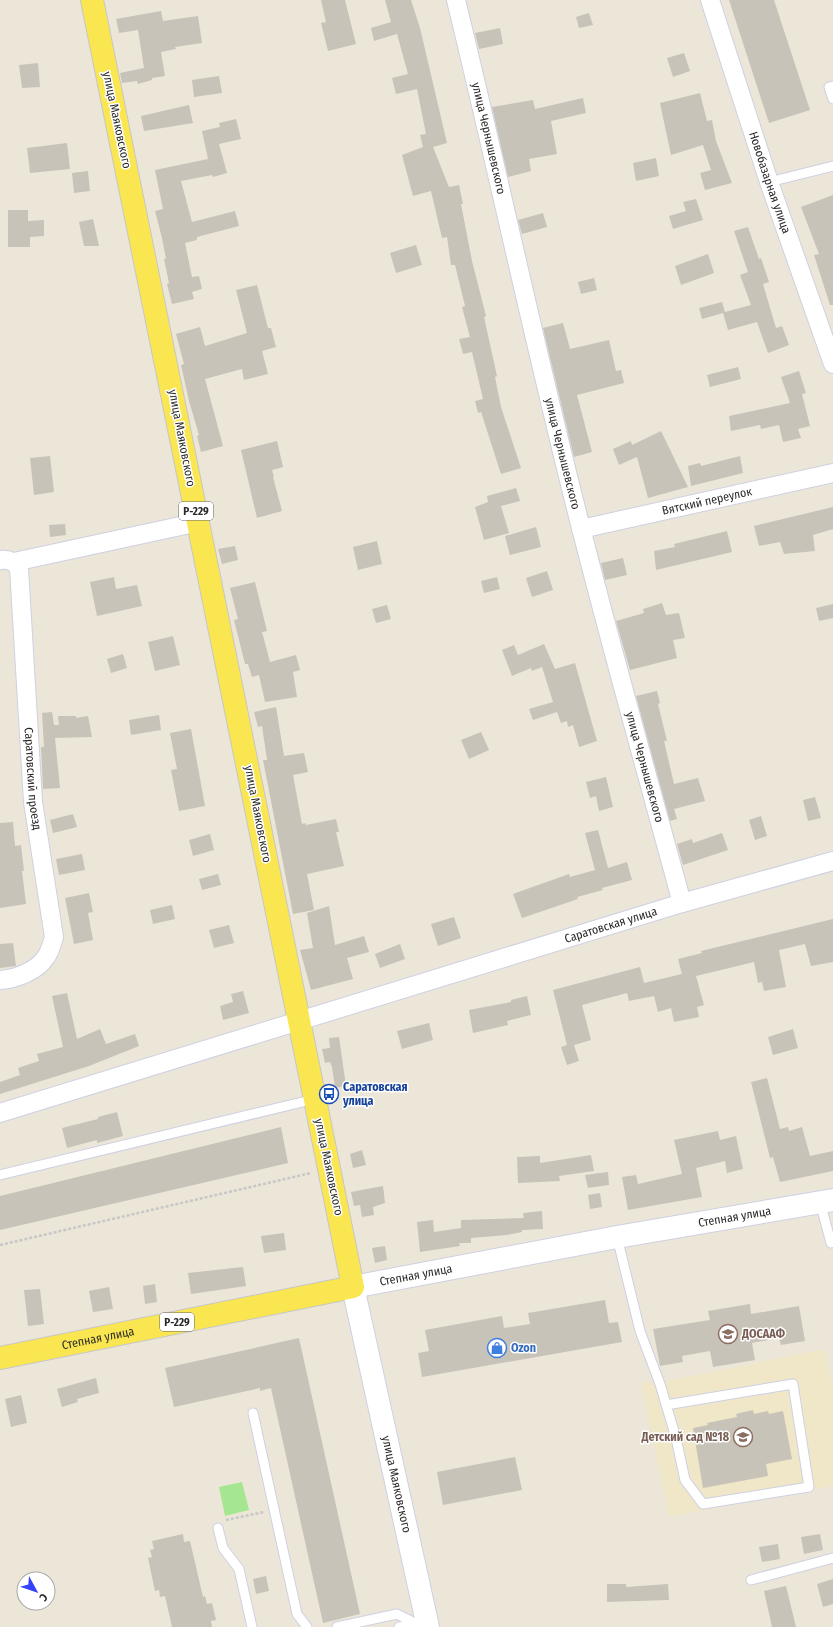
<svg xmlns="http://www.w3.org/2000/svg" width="833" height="1627" font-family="'Fira Sans Condensed',sans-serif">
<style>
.education{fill:#efe7c7}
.green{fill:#a5e791}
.building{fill:#c7c3b9}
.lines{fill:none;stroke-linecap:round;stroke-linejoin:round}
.service-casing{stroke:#ced0e3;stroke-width:11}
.minor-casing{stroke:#ced0e3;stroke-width:20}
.tertiary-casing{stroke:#ced0e3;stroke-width:24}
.secondary-casing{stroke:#ced0e3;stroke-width:24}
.primary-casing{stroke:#c7c7c7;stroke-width:24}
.path{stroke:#c7c7c7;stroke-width:2.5;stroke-dasharray:3 2;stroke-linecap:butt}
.service{stroke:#fff;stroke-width:9}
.minor{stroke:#fff;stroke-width:18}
.tertiary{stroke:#fff;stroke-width:22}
.secondary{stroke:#fff;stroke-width:22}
.primary{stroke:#fae651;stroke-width:22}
.labels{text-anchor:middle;stroke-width:3;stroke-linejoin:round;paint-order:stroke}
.shield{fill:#fff;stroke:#696969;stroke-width:1}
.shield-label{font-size:11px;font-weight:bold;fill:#292929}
.street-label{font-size:12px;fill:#292929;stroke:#fff}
.transit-label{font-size:12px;font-weight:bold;fill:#164399;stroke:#fff;text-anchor:start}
.education-label{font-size:12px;font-weight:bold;fill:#785e54;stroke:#fff;text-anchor:start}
.shop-label{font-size:12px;font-weight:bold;fill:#366cbe;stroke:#fff;text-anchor:start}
</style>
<rect width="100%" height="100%" fill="#ece6d9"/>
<polygon class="education" points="824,1349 833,1388 833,1486 669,1517 641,1383 666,1381"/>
<polygon class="green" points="242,1482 249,1510 225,1516 219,1487"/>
<g class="building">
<polygon points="321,0 345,0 356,44 328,51 321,23 326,22"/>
<polygon points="385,0 411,0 420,28 447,143 433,147 449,187 459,185 463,204 461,204 472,261 486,316 484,317 497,376 495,377 501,407 521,468 501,474 481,412 478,413 475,401 483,399 472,352 463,354 459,339 470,337 462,307 465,306 455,265 451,265 447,237 442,238 431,191 413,196 402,155 423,147 420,135 426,134 417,89 396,94 392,78 408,74 397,34 374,41 371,28 391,22"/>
<polygon points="729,0 774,0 810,110 769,123"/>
<polygon points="161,11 163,21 198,16 202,43 175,47 176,49 161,52 165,76 152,78 152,80 138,84 137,81 122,83 120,73 144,68 138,30 119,33 116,19"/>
<polygon points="589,13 593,25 579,28 576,17"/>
<polygon points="500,28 503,44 479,49 475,33"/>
<polygon points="684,53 690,71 673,77 667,58"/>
<polygon points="38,63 40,87 22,88 19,65"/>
<polygon points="219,76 222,93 194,97 192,80"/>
<polygon points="700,93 707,121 712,120 716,141 732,183 705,190 700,173 711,170 703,145 671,155 660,103"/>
<polygon points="583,98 586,113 551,121 557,154 529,159 531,171 508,177 492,107 533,100 535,109"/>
<polygon points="189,105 193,123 144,131 141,116"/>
<polygon points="236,119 241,139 219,144 227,173 213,177 212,175 181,181 192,222 235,211 239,226 197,237 197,240 185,243 192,277 199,276 202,289 192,292 194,299 172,304 167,284 169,283 164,259 166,259 162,238 155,211 163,209 155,170 208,159 202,131 220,127 219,123"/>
<polygon points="67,143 70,169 30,173 27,148"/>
<polygon points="656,158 659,176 636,181 633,163"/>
<polygon points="88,171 90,191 74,193 72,173"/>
<polygon points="833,195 833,305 830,305 814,255 819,254 801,207"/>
<polygon points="696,199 703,220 673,229 669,216 686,211 683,202"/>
<polygon points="8,210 28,210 28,221 44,220 44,236 30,237 30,247 8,247"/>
<polygon points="543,213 547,227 522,234 518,220"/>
<polygon points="93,219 99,246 84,246 79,222"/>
<polygon points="748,227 759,259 761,258 769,282 763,284 776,328 782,326 789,345 768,353 757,322 728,330 723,313 702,319 699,308 722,302 725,312 751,305 740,275 748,272 734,231"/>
<polygon points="416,245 422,265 396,273 390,253"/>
<polygon points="708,254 714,273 681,285 675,266"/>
<polygon points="594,278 597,290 581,294 578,282"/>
<polygon points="257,285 268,328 271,328 276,347 262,351 268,374 244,380 242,369 205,379 223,446 201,452 197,436 199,435 189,401 181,365 184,364 176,334 200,327 205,346 247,333 236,290"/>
<polygon points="563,323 570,349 609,340 616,371 621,370 624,383 577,395 592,452 574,457 543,328"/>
<polygon points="738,367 741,379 710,387 707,375"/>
<polygon points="799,371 806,393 802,394 810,426 798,429 801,438 783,442 779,425 761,429 760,425 731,431 729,416 790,403 781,377"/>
<polygon points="661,431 688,487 648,498 637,457 619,465 613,449 631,441 632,445"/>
<polygon points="277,441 283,467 272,470 274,477 273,477 282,511 257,518 241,450"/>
<polygon points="50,456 54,492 34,495 30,458"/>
<polygon points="740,456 743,473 691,486 688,466 700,463 701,466"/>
<polygon points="516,488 520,501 501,506 509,533 484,540 475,507 488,502 487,496"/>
<polygon points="833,507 833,529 813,535 815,551 784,554 780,542 759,546 754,526"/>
<polygon points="65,524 66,535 50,537 49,525"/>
<polygon points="536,527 541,547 510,555 505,536"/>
<polygon points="727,531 732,552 656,570 654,551 675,547 674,544"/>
<polygon points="377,541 382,564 358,570 353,547"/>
<polygon points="235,546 238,560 222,564 218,549"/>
<polygon points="623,558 627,575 605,580 601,563"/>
<polygon points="547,571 553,590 532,597 526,578"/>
<polygon points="114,577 116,589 137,585 142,606 97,616 90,582"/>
<polygon points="497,577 500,589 484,593 481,581"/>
<polygon points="255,582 267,631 262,632 270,662 296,655 300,670 293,672 297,697 265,702 259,675 252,677 248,664 245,664 234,620 238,619 230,588"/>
<polygon points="662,603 666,615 679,613 685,638 673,640 677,658 630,670 616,621 644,613 643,609"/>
<polygon points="833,604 833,618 819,621 816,608"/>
<polygon points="387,605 391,619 376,623 372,609"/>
<polygon points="173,636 180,665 155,671 148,642"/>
<polygon points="544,644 555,669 575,663 597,741 579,747 573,725 568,727 567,721 561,723 557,712 533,720 529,709 553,702 542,667 532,671 531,668 512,676 502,650 514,645 518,655"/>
<polygon points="123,654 127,668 111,673 107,659"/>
<polygon points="657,691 660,703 658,704 667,741 664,741 674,784 698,778 705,801 674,809 677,819 670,821 636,696"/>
<polygon points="276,707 284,756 304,753 308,772 293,775 302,824 305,823 306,825 336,819 339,832 336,832 344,866 307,874 314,910 293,914 263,760 267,760 262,726 258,727 254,712"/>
<polygon points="52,712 54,725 59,725 58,716 76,716 76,718 88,716 92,737 55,738 60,788 43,789 41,747 44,747 42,713"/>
<polygon points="159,715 161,730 131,735 129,720"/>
<polygon points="191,729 205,806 179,811 171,770 177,769 170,733"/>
<polygon points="481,732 489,750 469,759 461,740"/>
<polygon points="606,777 613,807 599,811 596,796 590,798 586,782"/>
<polygon points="815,797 821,818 808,821 803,800"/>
<polygon points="73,814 77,827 53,833 50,820"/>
<polygon points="761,816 767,836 755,840 749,820"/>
<polygon points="13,822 15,846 21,845 24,871 22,871 26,904 0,908 0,823"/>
<polygon points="598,830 608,868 627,862 632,880 602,888 603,890 577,897 578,899 522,918 513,894 569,874 570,877 595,870 585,833"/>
<polygon points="722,833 728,850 683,865 677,844 692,839 693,843"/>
<polygon points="210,834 214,850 193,856 189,840"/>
<polygon points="82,854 85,870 59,875 56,859"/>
<polygon points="218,874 221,885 202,890 199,879"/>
<polygon points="89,893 93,912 88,913 93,940 74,944 65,898"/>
<polygon points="172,905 175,919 153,924 150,910"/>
<polygon points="329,906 335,945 364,936 369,952 347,958 353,979 311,990 300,950 313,948 307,913"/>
<polygon points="454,917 461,938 438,946 431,924"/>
<polygon points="833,919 833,962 811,966 805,944 779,950 786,987 764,991 762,982 758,983 754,962 696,976 704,1005 697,1007 699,1017 674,1022 671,1008 658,1012 654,996 629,1001 627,993 582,1005 591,1040 574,1045 579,1061 567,1065 561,1047 567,1045 553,990 640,967 644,983 682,974 678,959 702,953 701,951"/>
<polygon points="229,925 234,943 214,948 209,930"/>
<polygon points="13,943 16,966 0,968 0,944"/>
<polygon points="400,944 405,959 380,968 375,954"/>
<polygon points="243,991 249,1013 223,1020 220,1006 233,1002 231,994"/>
<polygon points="67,993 77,1039 100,1029 106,1044 135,1034 139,1046 89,1066 0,1094 0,1082 20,1075 18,1068 39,1061 37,1054 63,1047 52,996"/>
<polygon points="527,996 531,1015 507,1021 508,1025 473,1033 469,1010 511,1002 511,1000"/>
<polygon points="429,1023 433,1040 402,1049 397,1031"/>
<polygon points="793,1029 798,1048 773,1055 768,1037"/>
<polygon points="339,1037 346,1086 335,1088 332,1067 330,1062 325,1063 322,1049 330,1048 329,1038"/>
<polygon points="767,1078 780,1129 788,1127 789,1131 802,1127 810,1156 833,1151 833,1171 780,1182 773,1157 770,1158 751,1082"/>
<polygon points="117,1112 123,1136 97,1143 97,1140 67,1148 62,1128 98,1119 98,1117"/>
<polygon points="281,1127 288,1163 0,1230 0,1196"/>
<polygon points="718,1131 720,1140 736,1136 743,1169 727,1173 725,1161 696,1168 702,1197 628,1210 622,1177 636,1175 638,1184 682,1174 674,1140"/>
<polygon points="362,1150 366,1165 353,1168 350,1154"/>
<polygon points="591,1155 594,1171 559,1176 560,1181 518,1183 517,1157 540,1156 540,1163"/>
<polygon points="608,1172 609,1185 588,1188 585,1175"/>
<polygon points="383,1186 385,1203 373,1207 374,1215 362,1217 360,1205 354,1206 351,1192"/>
<polygon points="600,1193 602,1207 590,1209 588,1195"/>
<polygon points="542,1211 543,1229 522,1230 522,1232 507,1235 471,1238 471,1243 459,1243 460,1246 420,1252 417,1222 433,1220 434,1232 461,1228 461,1220 524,1218 523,1213"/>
<polygon points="284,1233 286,1250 264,1253 261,1236"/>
<polygon points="385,1246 387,1260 375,1263 372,1248"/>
<polygon points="243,1267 246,1286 191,1294 188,1273"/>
<polygon points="155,1284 157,1302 145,1304 143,1286"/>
<polygon points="109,1287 113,1309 93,1312 89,1291"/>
<polygon points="40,1289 44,1324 28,1326 24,1290"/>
<polygon points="605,1300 609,1323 618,1322 622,1342 422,1377 418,1353 429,1351 425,1330 502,1316 504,1328 530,1324 528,1313"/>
<polygon points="750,1304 751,1314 799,1306 805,1341 781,1345 779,1338 752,1343 755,1360 713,1367 710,1351 682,1356 683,1362 660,1366 653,1329 710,1320 708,1311"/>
<polygon points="299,1338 360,1614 323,1623 271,1388 260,1391 260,1388 174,1407 165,1368"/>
<polygon points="96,1378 99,1393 77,1399 78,1402 62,1407 57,1389"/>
<polygon points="21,1395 27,1423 11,1427 5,1399"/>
<polygon points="753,1410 754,1414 768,1411 769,1414 783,1411 792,1459 766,1464 768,1476 703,1488 693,1428 708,1425 707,1423 737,1417 736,1414"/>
<polygon points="515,1457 522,1490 443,1505 437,1472"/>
<polygon points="183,1534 184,1542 190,1541 203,1597 205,1596 207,1604 212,1603 216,1620 211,1621 212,1627 172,1627 165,1596 160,1597 159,1590 155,1591 148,1558 152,1557 150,1550 154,1549 152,1541"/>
<polygon points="820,1534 823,1550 804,1554 801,1537"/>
<polygon points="778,1544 780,1559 762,1562 759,1547"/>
<polygon points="266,1576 269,1591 256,1594 253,1579"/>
<polygon points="833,1579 833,1604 823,1607 817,1584"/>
<polygon points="607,1584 626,1584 626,1587 668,1584 669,1600 607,1602"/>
<polygon points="786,1586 796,1627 772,1627 764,1591"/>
</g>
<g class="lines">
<defs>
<g id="service">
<polyline points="833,86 829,87 833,99"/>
<polyline points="769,182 833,166"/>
<polyline points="0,1175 315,1099"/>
<polyline points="820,1202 831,1243"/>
<polyline points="617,1237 640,1331 660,1384 676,1438 685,1480 703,1504 809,1487 793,1384 666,1405"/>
<polyline points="253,1413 297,1614 307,1627"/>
<polyline points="218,1528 223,1548 239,1569 252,1627"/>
<polyline points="751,1580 833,1558"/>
<polyline points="337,1627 397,1614 415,1623"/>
<polyline points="399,1627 417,1623"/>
</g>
<g id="minor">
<path id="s1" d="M456,0C499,176 536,353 581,528C613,654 648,778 682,903"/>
<path id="s2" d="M710,0L769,182L833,364"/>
<path id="s3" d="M581,529L833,473"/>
<path id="s4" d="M0,560C9,559 14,561 19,568L33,802L54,937C52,943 50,952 46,957C37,971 16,979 0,980"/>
<polyline points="14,562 199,522"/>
<path id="s5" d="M0,1113L682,903L833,861"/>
</g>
<g id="tertiary">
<path id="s6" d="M353,1287L617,1237L833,1200"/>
</g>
<g id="secondary">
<path id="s7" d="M353,1287L428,1627"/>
</g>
<g id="primary">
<path id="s8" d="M0,1358L353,1287L92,0"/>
</g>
</defs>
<use href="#service" class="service-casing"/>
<use href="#minor" class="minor-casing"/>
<use href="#tertiary" class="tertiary-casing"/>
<use href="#secondary" class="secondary-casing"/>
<use href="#primary" class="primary-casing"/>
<g class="path">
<polyline points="0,1245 311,1173"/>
<polyline points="226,1520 264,1512"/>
</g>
<use href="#service" class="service"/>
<use href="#minor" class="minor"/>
<use href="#tertiary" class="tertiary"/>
<use href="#secondary" class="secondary"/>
<use href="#primary" class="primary"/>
</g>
<defs>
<symbol id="bus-ring" viewBox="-11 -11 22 22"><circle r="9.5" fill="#fff" stroke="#1a4fb4" stroke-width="1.5"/><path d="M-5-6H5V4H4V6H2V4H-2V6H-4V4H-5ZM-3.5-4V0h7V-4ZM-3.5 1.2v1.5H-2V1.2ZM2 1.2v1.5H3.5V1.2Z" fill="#1a4fb4"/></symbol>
<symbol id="school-ring" viewBox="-11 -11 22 22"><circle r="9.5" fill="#fff" stroke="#8d6e63" stroke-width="1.5"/><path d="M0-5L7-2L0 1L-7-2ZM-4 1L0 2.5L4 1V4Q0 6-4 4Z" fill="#8d6e63"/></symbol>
<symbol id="shop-ring" viewBox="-11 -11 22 22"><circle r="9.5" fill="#fff" stroke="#3f7fe0" stroke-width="1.5"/><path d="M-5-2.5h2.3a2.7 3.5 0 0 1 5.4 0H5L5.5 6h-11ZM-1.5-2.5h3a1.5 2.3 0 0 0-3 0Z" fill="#3f7fe0"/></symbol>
</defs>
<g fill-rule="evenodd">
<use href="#bus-ring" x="318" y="1083" width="22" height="22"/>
<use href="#school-ring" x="717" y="1323" width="22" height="22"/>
<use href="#shop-ring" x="486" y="1337" width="22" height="22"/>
<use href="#school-ring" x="732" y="1426" width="22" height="22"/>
</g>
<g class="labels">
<g class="shield">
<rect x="179" y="502" width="34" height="18" rx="3"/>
<rect x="160" y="1313" width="34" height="18" rx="3"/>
</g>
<g class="shield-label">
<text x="196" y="515">Р-229</text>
<text x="177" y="1326">Р-229</text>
</g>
<g class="street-label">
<text transform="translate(117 120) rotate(78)" y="4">улица Маяковского</text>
<text dy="4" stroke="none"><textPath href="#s1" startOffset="142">улица Чернышевского</textPath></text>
<text dy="4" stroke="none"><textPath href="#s2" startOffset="192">Новобазарная улица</textPath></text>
<text transform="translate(182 438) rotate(79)" y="4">улица Маяковского</text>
<text dy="4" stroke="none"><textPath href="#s1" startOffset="466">улица Чернышевского</textPath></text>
<text dy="4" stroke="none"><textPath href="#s3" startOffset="129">Вятский переулок</textPath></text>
<text dy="4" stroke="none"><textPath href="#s1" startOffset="790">улица Чернышевского</textPath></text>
<text dy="4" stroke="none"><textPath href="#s4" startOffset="233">Саратовский проезд</textPath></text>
<text transform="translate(258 814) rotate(79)" y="4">улица Маяковского</text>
<text dy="4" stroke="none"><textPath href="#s5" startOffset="639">Саратовская улица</textPath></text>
<text transform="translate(329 1167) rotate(78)" y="4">улица Маяковского</text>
<text dy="4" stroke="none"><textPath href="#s6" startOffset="388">Степная улица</textPath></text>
<text dy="4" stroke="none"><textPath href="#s6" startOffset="64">Степная улица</textPath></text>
<text dy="4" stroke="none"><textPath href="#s8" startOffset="100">Степная улица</textPath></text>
<text dy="4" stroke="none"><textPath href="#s7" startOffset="202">улица Маяковского</textPath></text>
</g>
<g class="transit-label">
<text x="343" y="1091">Саратовская<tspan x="343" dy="14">улица</tspan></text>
</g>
<g class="education-label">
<text x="742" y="1338">ДОСААФ</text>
<text x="729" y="1441" text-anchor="end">Детский сад №18</text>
</g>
<g class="shop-label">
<text x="511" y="1352">Ozon</text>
</g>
</g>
<g transform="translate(36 1591) rotate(130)"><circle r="19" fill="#ffffff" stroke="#a9a9a9"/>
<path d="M0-3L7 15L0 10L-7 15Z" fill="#3442ff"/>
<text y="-6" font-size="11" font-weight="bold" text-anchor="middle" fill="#292929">С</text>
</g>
</svg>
